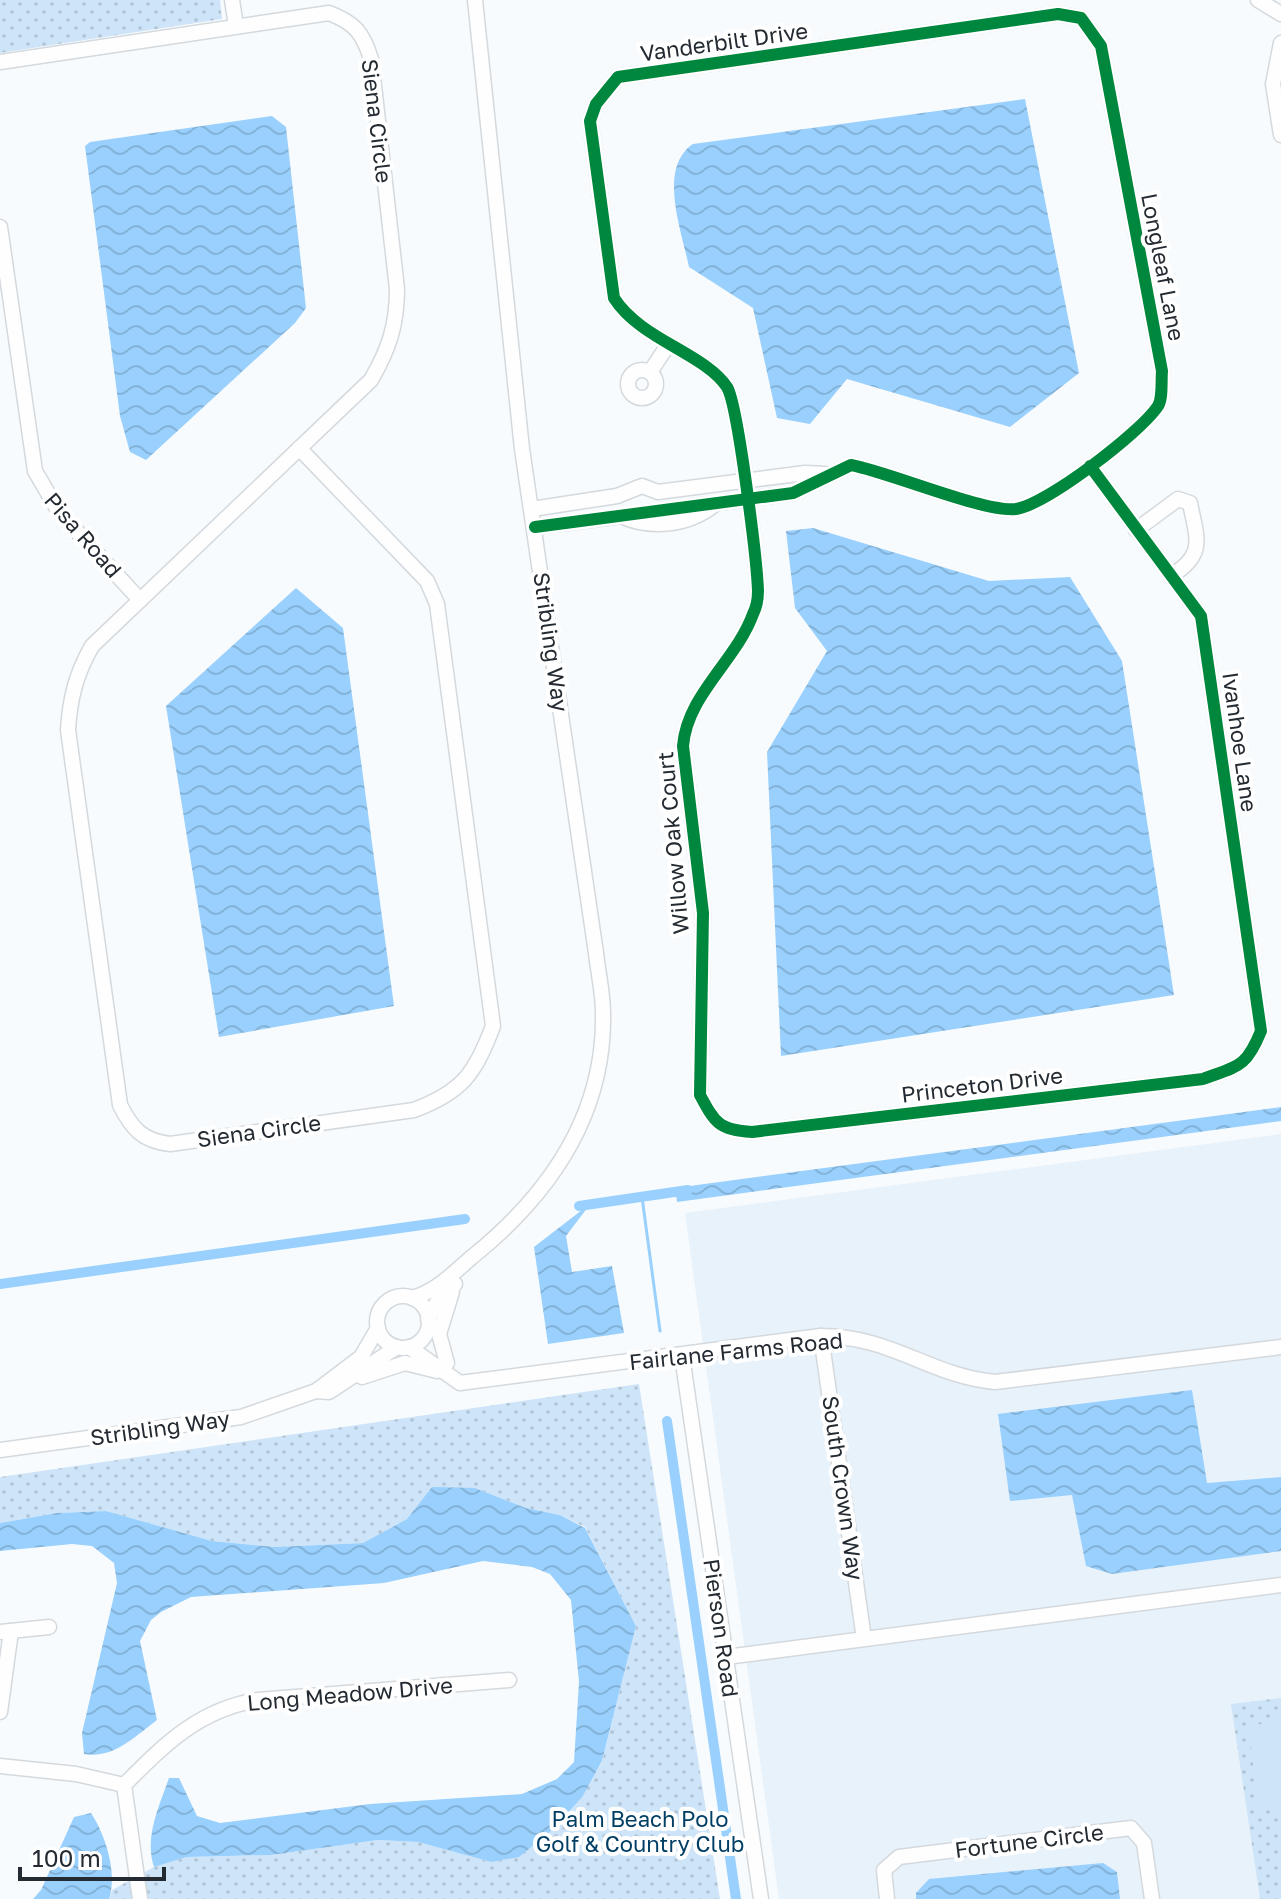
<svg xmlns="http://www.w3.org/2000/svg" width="1281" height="1899" font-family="'Golos Text',sans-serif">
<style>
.built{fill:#e8f2fa}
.park{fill:url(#park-dots)}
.pitch{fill:#cee4f8}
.water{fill:url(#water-waves)}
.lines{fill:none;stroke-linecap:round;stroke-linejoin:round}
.stream{stroke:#99d0fd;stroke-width:3}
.canal{stroke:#99d0fd;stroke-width:10}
.minor-casing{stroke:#d4d9dd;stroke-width:17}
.minor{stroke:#fefeff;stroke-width:14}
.cycleway-casing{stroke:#fff;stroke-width:17}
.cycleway{stroke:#00873e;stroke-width:12}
.labels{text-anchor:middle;stroke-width:8;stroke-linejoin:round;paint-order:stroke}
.street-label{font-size:22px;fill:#232a31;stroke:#fff}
.park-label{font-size:22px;fill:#003e66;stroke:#fff}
</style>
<defs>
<pattern id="park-dots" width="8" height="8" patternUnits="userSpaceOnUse" patternTransform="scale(2)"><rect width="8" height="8" fill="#cee4f8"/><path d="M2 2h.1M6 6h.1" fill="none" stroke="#b1c4d5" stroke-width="1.8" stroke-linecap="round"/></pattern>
<pattern id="water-waves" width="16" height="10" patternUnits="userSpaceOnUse" patternTransform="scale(2)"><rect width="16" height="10" fill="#99d0fd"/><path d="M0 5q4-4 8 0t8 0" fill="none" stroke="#84b3d9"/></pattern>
</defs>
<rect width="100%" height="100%" fill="#f8fbfd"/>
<polygon class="built" points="1281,1134 1281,1698 1232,1704 1260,1899 779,1899 685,1213"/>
<g class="park">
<polygon points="0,0 220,0 222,19 0,53"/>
<polygon points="639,1384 720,1899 109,1899 112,1890 154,1867 187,1857 271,1855 378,1840 418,1842 491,1862 583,1796 602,1762 636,1626 585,1527 560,1515 526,1508 475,1488 432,1488 407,1519 363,1543 275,1547 212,1541 106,1511 57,1513 0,1523 0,1477"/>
<polygon points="1281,1698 1281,1899 1260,1899 1231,1704"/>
</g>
<polygon class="pitch" points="1281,1721 1281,1806 1259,1809 1248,1726"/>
<g class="water">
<path d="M1025,99L1079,373L1010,427L847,379L810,424L777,418L753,308L689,267C682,232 657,168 693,144Z"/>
<polygon points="272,116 286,127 306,308 295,323 146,460 130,452 120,416 85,146 90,142"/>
<polygon points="813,528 989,581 1070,577 1122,661 1174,995 781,1056 767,752 827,651 795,608 786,531"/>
<polygon points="296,588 343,628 394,1006 219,1037 166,706"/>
<polygon points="1281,1107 1281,1121 677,1202 675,1188"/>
<polygon points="591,1203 566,1236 572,1272 612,1266 624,1333 548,1344 534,1247"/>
<polygon points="1192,1390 1207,1483 1281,1477 1281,1551 1112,1574 1086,1566 1072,1495 1010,1501 998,1414"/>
<path d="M432,1487L475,1488L526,1508L560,1515L585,1528L636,1626L602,1761L583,1796L551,1831L519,1857L491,1862L418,1842L378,1840L271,1855L187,1857L154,1867C144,1837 159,1807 169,1778H179L197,1816L220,1823L370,1804L522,1794L557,1779L574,1762L579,1682L571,1600L550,1574L532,1567L483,1561L384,1583L191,1597L161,1612L151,1620L140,1641L157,1720C134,1737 114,1759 84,1754L82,1733L117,1583L114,1563L92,1546L72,1544L0,1551V1523L57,1513L106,1511L212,1541L275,1547L363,1543L407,1519Z"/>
<path d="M91,1813C105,1834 118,1873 109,1899H33L41,1890L74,1817Z"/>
<polygon points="1103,1863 1117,1872 1120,1899 916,1899 916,1893 929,1879"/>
</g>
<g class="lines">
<polyline class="stream" points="642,1197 660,1331"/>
<g class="canal">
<polyline points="579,1206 688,1190"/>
<polyline points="0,1284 465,1219"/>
<polyline points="667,1421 736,1899"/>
</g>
<defs>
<g id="minor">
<polyline points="232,0 236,26"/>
<polyline points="1258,0 1281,14"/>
<polyline points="1281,43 1273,84 1281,135"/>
<path d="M0,62L329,13C355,23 363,33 371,59L397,289C397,325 389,349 371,380L92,646C76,674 70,698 68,730L120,1105C132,1129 143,1141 170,1144L414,1110C462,1092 475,1074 493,1026L437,604L427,581L299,448"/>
<polyline points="0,227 35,471 59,512 140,600"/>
<circle cx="642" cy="384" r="14"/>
<polyline points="650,372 668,345"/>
<polyline points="532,509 617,496 642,486 658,492 805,473 826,474"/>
<path d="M643,513L793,493L851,465C889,472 985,513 1016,509C1047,504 1140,433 1158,406C1163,398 1161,381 1162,371L1101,46L1081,18L1058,14L618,77L596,104L590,121L614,298C641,340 704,353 727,387C738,405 757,562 758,591C758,598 756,608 753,614C736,661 687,695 683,746L703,913L700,1095C715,1123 719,1130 752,1132L1203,1079C1238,1066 1246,1068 1261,1031L1201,616L1090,466"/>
<path d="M621,516C651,530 689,525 714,505"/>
<polyline points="535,527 630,515"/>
<path d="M1136,530L1178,499L1190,503C1197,539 1206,554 1171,576"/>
<circle cx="403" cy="1322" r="26"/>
<path d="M412,1298C437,1291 452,1274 472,1257C549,1195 605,1116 603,1013C603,993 598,972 596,953L522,449L475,0"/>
<polyline points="428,1319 437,1302 455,1284"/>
<polyline points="821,1336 864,1639"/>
<path d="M409,1347L460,1383L821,1336C892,1336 930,1376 995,1382L1281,1347"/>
<polyline points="682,1356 761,1899"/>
<polyline points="447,1363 439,1334 452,1292"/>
<polyline points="362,1377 405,1363 437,1371"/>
<polyline points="316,1391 361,1357 378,1328"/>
<polyline points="0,1450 241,1417 316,1391 329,1392 397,1347"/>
<polyline points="0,1632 49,1627"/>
<polyline points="726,1657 1281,1585"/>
<polyline points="0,1712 11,1631"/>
<polyline points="0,1766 76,1774 124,1785"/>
<path d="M140,1899L124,1785C164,1745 199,1709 258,1700L509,1680"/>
<polyline points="887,1899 884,1870 899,1857 1131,1828 1144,1843 1152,1899"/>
</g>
</defs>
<use href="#minor" class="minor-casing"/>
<use href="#minor" class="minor"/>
<defs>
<path id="cycleway" d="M535,527L793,493L851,465C889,472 985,513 1016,509C1047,504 1140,433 1158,406C1163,398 1161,381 1162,371L1101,46L1081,18L1058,14L618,77L596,104L590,121L614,298C641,340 704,353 727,387C738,405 757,562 758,591C758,598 756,608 753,614C736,661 687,695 683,746L703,913L700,1095C715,1123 719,1130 752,1132L1203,1079C1238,1066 1246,1068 1261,1031L1201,616L1090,466"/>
</defs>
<use href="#cycleway" class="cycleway-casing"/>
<use href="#cycleway" class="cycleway"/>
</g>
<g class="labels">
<g class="street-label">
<text transform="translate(724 42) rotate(-8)" y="8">Vanderbilt Drive</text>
<text transform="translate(377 121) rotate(83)" y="8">Siena Circle</text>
<text transform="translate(1163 267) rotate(79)" y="8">Longleaf Lane</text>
<text transform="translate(83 535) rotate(49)" y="8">Pisa Road</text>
<text transform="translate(551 642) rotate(82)" y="8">Stribling Way</text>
<text transform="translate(1240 742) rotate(82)" y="8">Ivanhoe Lane</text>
<text transform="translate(673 843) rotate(-95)" y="8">Willow Oak Court</text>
<text transform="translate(982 1085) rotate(-7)" y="8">Princeton Drive</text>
<text transform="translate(259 1131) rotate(-8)" y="8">Siena Circle</text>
<text transform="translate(736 1351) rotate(-6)" y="8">Fairlane Farms Road</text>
<text transform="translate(160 1428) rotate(-8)" y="8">Stribling Way</text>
<text transform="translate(843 1488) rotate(82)" y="8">South Crown Way</text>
<text transform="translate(721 1628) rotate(82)" y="8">Pierson Road</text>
<text transform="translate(350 1694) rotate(-5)" y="8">Long Meadow Drive</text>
<text transform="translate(1029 1841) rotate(-7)" y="8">Fortune Circle</text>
</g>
<g class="park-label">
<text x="640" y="1827">Palm Beach Polo<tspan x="640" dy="25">Golf &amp; Country Club</tspan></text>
</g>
</g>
<path d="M20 1867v12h144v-12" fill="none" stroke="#232a31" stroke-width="4"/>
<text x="32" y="1867" font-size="24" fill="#232a31" stroke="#ffffff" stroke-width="6" paint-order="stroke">100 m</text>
</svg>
